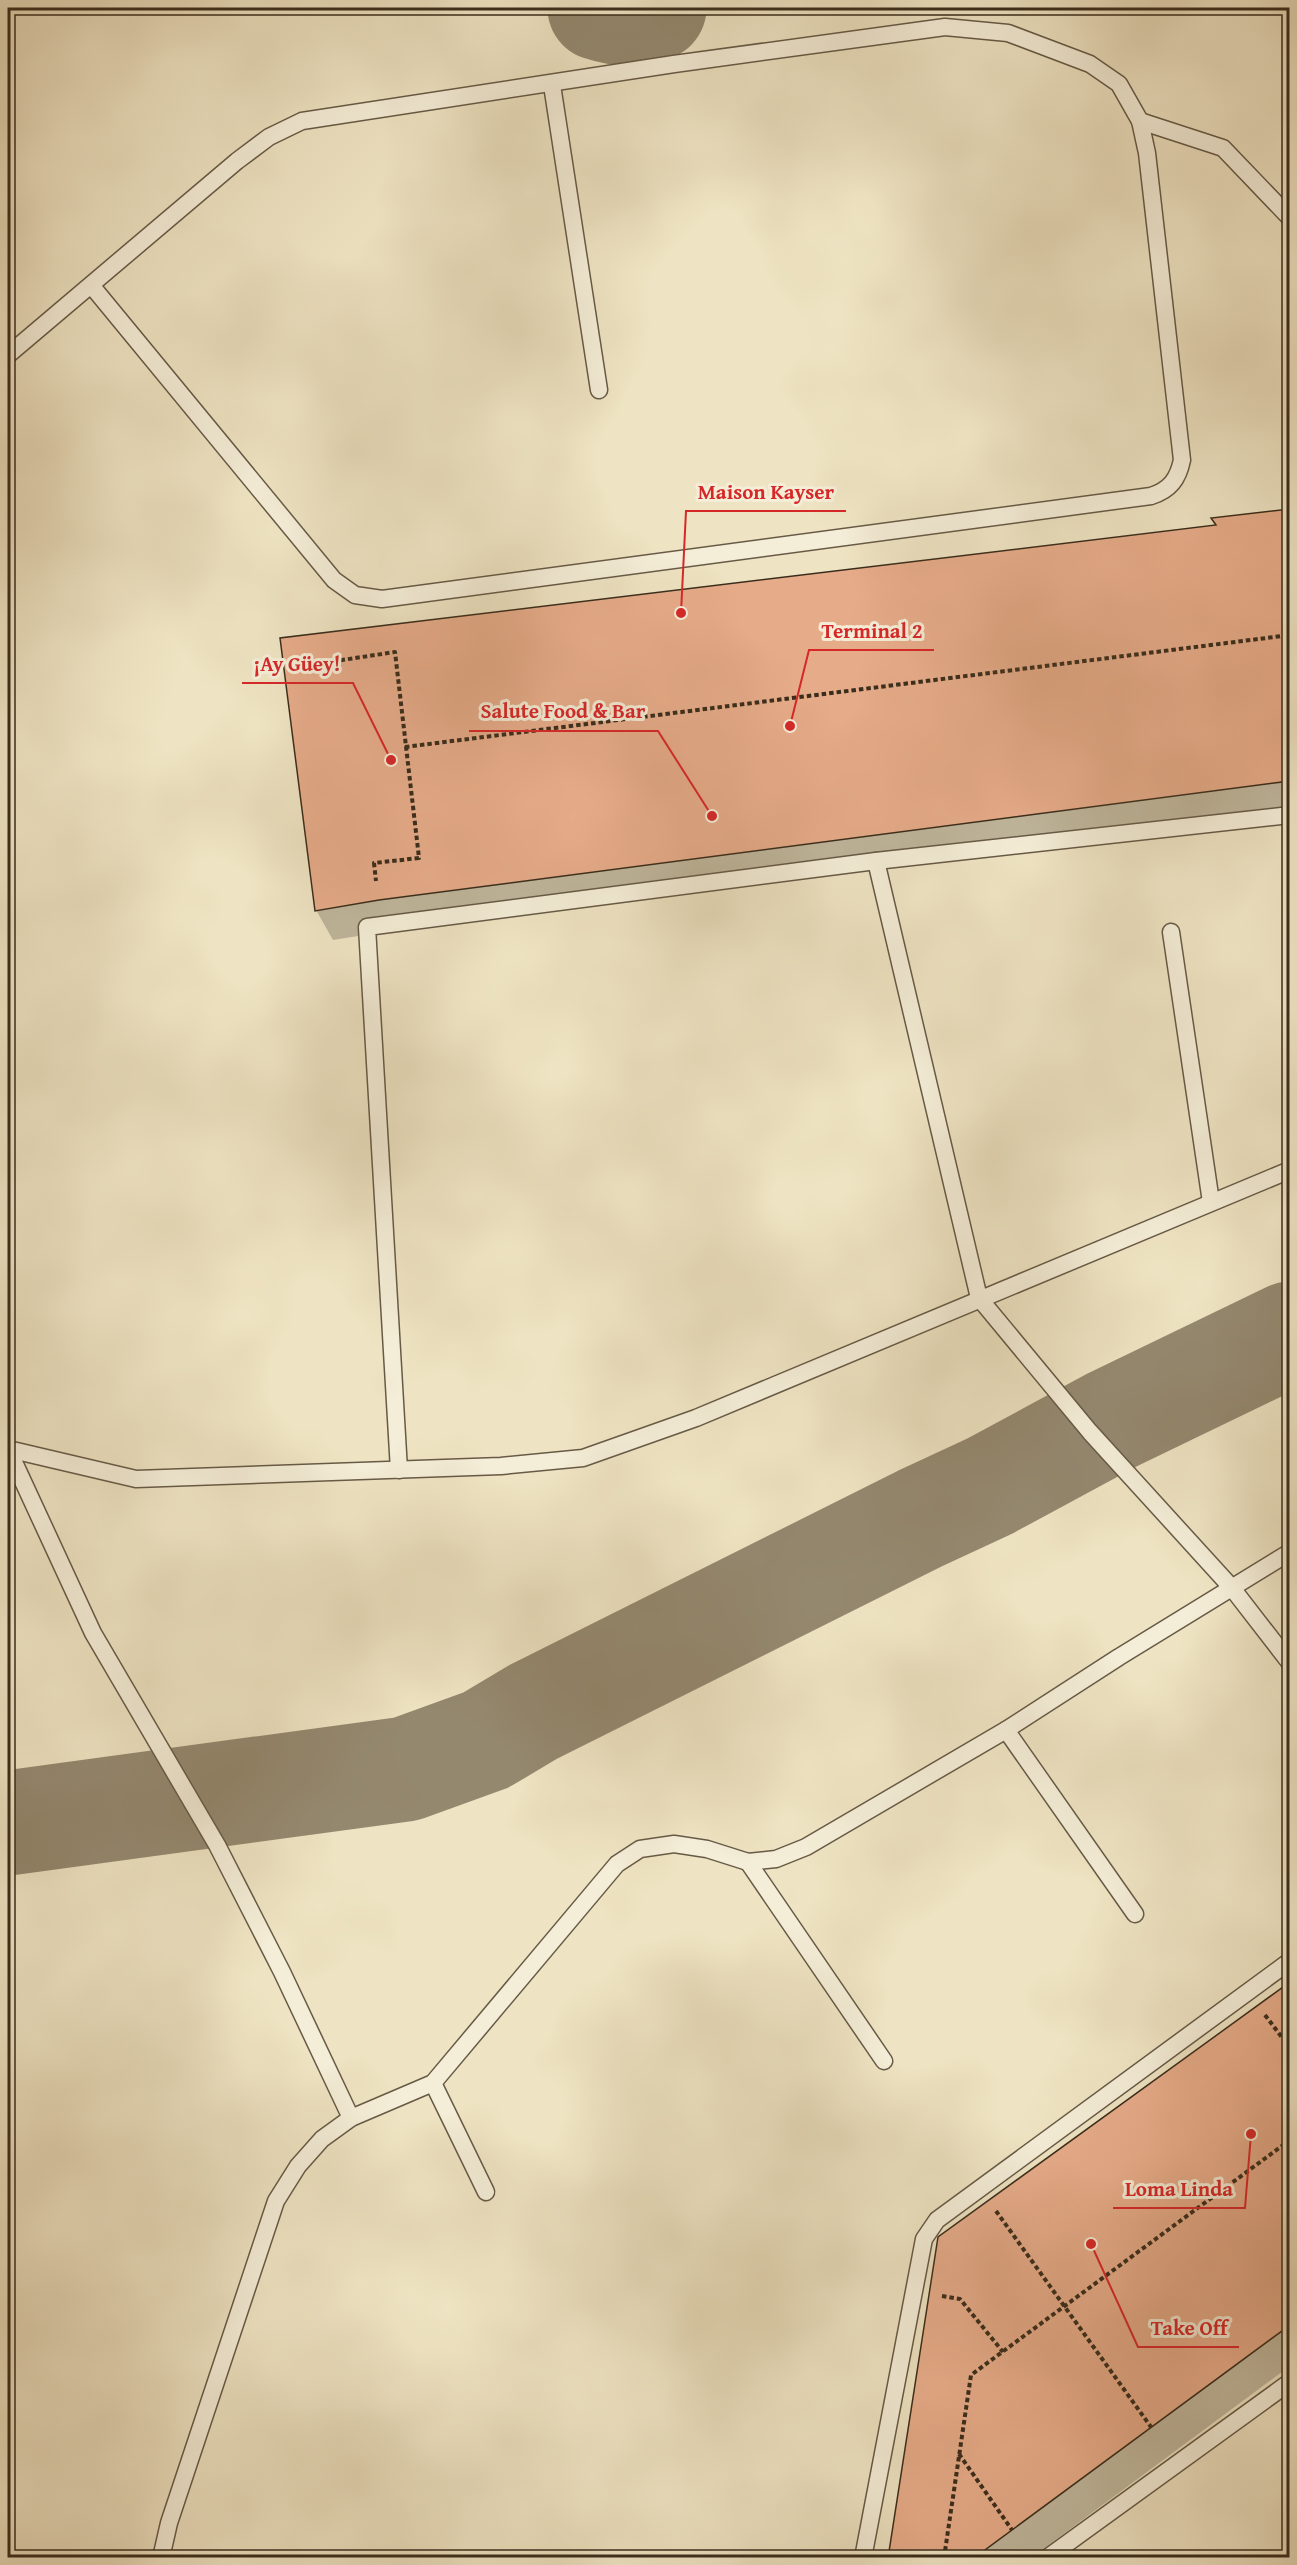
<svg xmlns="http://www.w3.org/2000/svg" width="1297" height="2565" font-family="'Gentium Book Plus',serif">
<style>
.shadow{fill:#0003}
.lines{fill:none;stroke-linecap:round;stroke-linejoin:round}
.taxiway{stroke:#94886f;stroke-width:105}
.building{fill:#e6ab89;stroke:#3a2d1c;stroke-width:1.5}
.service-casing{stroke:#675a46;stroke-width:19}
.path{stroke:#3a2d1c;stroke-width:4;stroke-dasharray:4.5 3;stroke-linecap:butt}
.service{stroke:#f4edd7;stroke-width:16}
.leader{fill:none;stroke:#d62828;stroke-width:2}
.callout-dot{fill:#d62828;stroke:#f4edd7;stroke-width:2}
.callout-label{font-size:21px;text-anchor:middle;font-weight:bold;fill:#d62828;stroke:#f4edd7;stroke-width:6;stroke-linejoin:round;paint-order:stroke}
</style>
<rect width="100%" height="100%" fill="#eee3c2"/>
<filter id="stains"><feTurbulence type="fractalNoise" baseFrequency=".00333" numOctaves="4"/><feColorMatrix values="0 0 0 0 .2 0 0 0 0 .09 0 0 0 0 .02 0 0 0 .5 -.17"/></filter>
<radialGradient id="worn" r=".72"><stop offset=".6" stop-color="#630" stop-opacity="0"/><stop offset="1" stop-color="#630" stop-opacity=".3"/></radialGradient>
<g class="shadow">
<polygon points="1290,510 1290,813 396,930 333,940 316,910 1218,527"/>
<polygon points="1290,1983 1290,2366 1031,2558 890,2558"/>
</g>
<g class="lines">
<g class="taxiway">
<path d="M600,8C618,14 636,16 654,8"/>
<polyline points="8,1823 406,1769 486,1740 533,1712 921,1518 990,1486 1112,1420 1290,1334"/>
</g>
</g>
<g class="building">
<polygon points="1290,509 1290,781 379,900 315,911 280,638 1216,525 1211,518"/>
<polygon points="1290,1982 1290,2325 974,2558 888,2558 938,2237"/>
</g>
<g class="lines">
<defs>
<g id="service">
<polyline points="552,85 599,390"/>
<polyline points="1140,121 1223,148 1290,218"/>
<path d="M8,355L237,161L269,137L302,121L674,64L945,27L1008,33L1090,64L1119,84L1140,121L1147,153L1182,460C1178,479 1170,490 1151,496L382,599L355,595L334,580L91,285"/>
<polyline points="876,861 979,1298 1090,1432 1232,1588 1290,1663"/>
<polyline points="1171,932 1211,1202"/>
<polyline points="8,1449 136,1479 501,1466 583,1458 696,1418 1290,1170"/>
<polyline points="8,1449 93,1633 217,1845 282,1972 351,2118"/>
<polyline points="399,1470 367,927 876,861 1290,815"/>
<polyline points="1006,1730 1135,1914"/>
<polyline points="748,1862 884,2061"/>
<polyline points="433,2083 486,2192"/>
<polyline points="161,2558 169,2523 276,2201 298,2166 322,2139 351,2118 433,2083 617,1864 640,1849 674,1844 707,1849 748,1862 776,1859 806,1847 1006,1730 1119,1657 1290,1552"/>
<polyline points="863,2558 924,2239 937,2220 1290,1961"/>
<polyline points="1047,2558 1290,2382"/>
</g>
</defs>
<use href="#service" class="service-casing"/>
<g class="path">
<polyline points="296,667 395,652 419,858 374,863 376,881"/>
<polyline points="405,747 1290,635"/>
<polyline points="1265,2015 1290,2048"/>
<polyline points="996,2211 1151,2427"/>
<polyline points="942,2296 960,2299 1003,2352"/>
<polyline points="959,2454 1012,2530"/>
<polyline points="944,2558 971,2375 1290,2140"/>
</g>
<use href="#service" class="service"/>
</g>
<path class="leader" d="M681 613L686 511H846M790 726L809 650H934M391 760L353 683H242M712 816L658 731H469M1251 2134L1245 2208H1113M1091 2244L1138 2347H1239"/>
<g class="callout-dot">
<circle cx="681" cy="613" r="6"/>
<circle cx="790" cy="726" r="6"/>
<circle cx="391" cy="760" r="6"/>
<circle cx="712" cy="816" r="6"/>
<circle cx="1251" cy="2134" r="6"/>
<circle cx="1091" cy="2244" r="6"/>
</g>
<g class="callout-label">
<text x="766" y="499">Maison Kayser</text>
<text x="872" y="638">Terminal 2</text>
<text x="297" y="671">¡Ay Güey!</text>
<text x="563" y="718">Salute Food &amp; Bar</text>
<text x="1179" y="2196">Loma Linda</text>
<text x="1189" y="2335">Take Off</text>
</g>
<rect width="1297" height="2565" fill="none" stroke="#eee3c2" stroke-width="30"/>
<rect x="9" y="9" width="1279" height="2547" fill="none" stroke="#3a2d1c" stroke-width="3"/>
<rect x="15" y="15" width="1267" height="2535" fill="none" stroke="#3a2d1c" stroke-width="1.5"/>
<rect width="100%" height="100%" filter="url(#stains)"/>
<rect width="100%" height="100%" fill="url(#worn)"/>
</svg>
